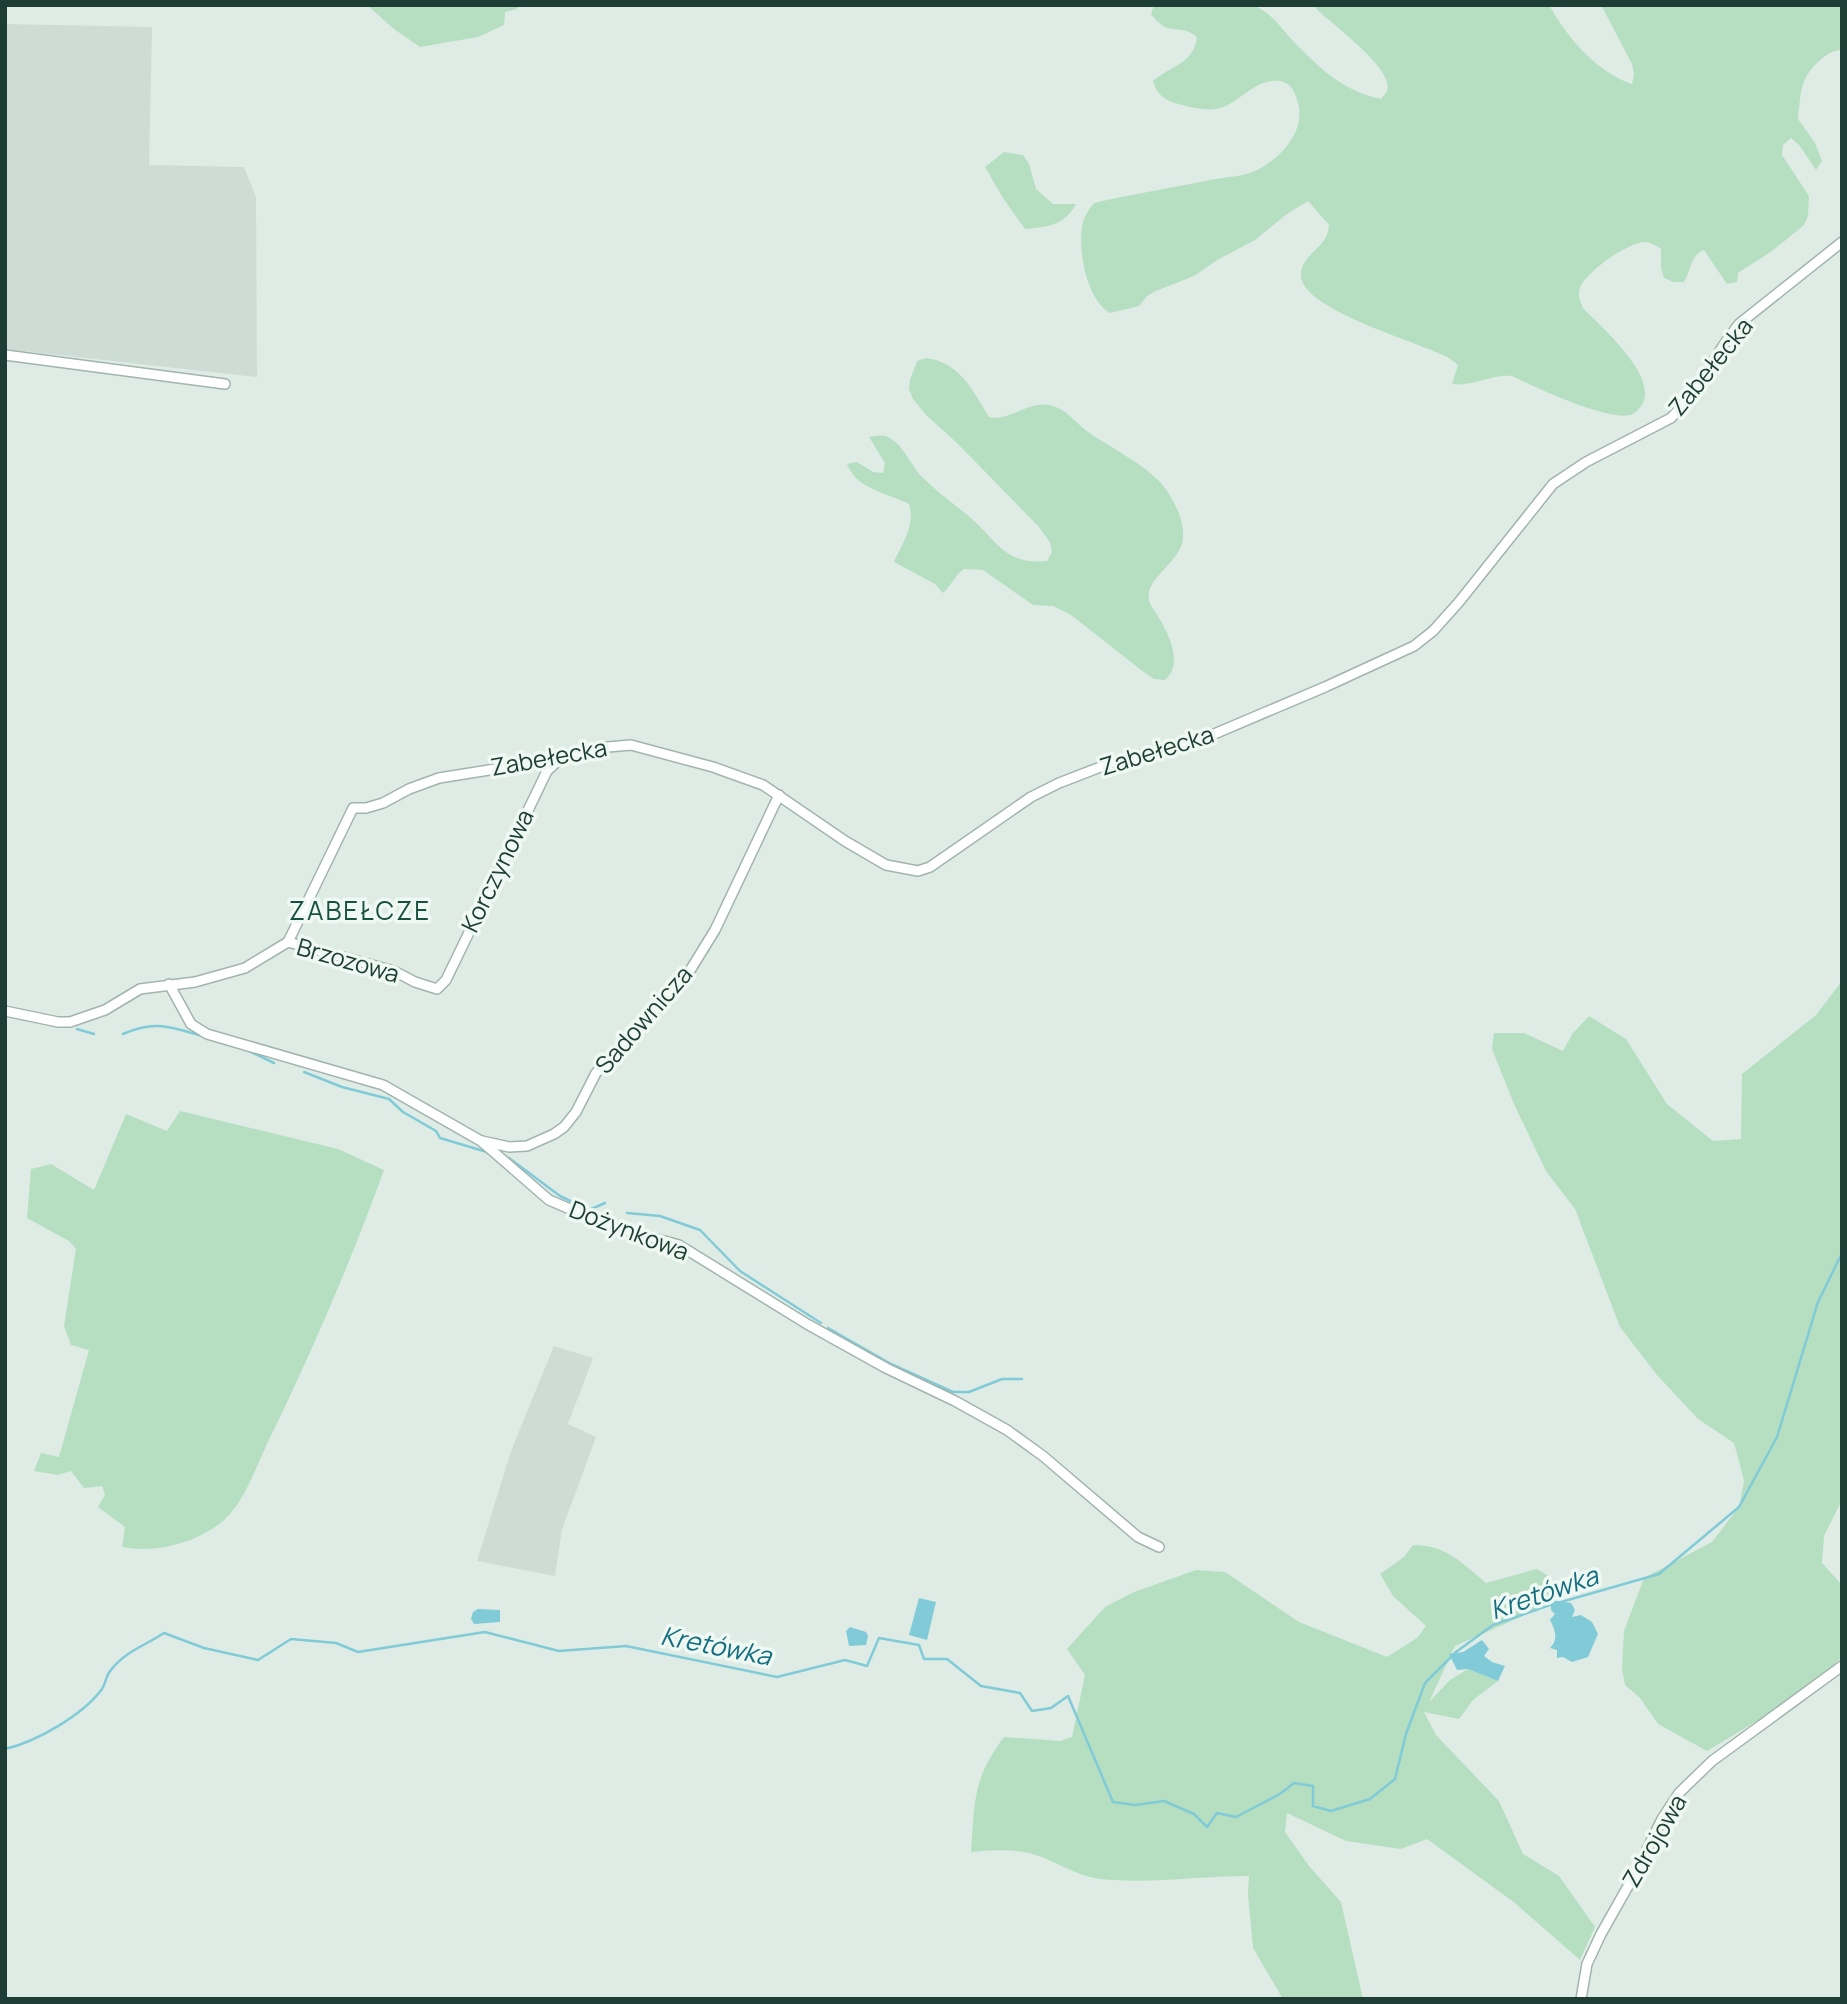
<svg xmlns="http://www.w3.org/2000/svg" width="1847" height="2004" font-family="Manrope,sans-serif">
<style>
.built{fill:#cddcd5}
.green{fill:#b5dfc0}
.water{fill:#80cbd7}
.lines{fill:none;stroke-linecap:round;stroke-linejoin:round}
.stream{stroke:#80cbd7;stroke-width:2.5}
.minor-casing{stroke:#a1b4ad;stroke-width:12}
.minor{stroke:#fff;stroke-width:9}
.labels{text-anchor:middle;stroke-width:7;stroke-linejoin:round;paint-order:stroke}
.street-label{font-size:24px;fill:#1e3d34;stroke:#eff8f3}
.neighbourhood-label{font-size:26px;letter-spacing:2px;fill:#185142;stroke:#eff8f3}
.water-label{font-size:26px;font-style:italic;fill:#136e7f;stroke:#eff8f3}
</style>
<rect width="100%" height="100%" fill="#dfece6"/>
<g class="built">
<polygon points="5,24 152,27 149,165 244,167 256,197 257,377 5,349"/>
<polygon points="554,1346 593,1358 568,1424 596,1437 562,1529 555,1576 477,1561 511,1451"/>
</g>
<g class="green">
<polygon points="367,5 520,5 517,9 505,12 504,25 478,37 420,47 394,29"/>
<path d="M1154,5C1173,5 1245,1 1257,7C1274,15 1284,32 1296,44C1323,71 1342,90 1381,99C1382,97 1387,93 1387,91C1395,67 1327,22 1313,5H1549C1567,37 1596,72 1632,84L1634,74L1632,64L1601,5H1842V50C1830,51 1826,55 1818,62C1799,80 1801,94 1798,119L1815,143L1822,161L1816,170L1799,145L1791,138L1783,145L1782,155L1809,196L1808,216L1804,225L1772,251L1738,273L1737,282L1727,284L1704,250C1689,257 1692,269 1684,282H1674L1664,278L1661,268V249C1656,246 1652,243 1646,242C1629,241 1582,274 1579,291C1578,298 1581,302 1583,308C1601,327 1659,376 1642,405C1639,409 1634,414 1630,415C1607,421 1534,387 1512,376C1491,374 1473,387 1452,384L1458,365L1449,358C1423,343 1300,310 1301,275C1301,253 1328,249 1329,225L1308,201L1287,214L1255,240L1219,259L1194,276L1156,291L1147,296L1139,306L1110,313C1086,299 1077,248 1083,222C1085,215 1089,209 1094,203C1132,194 1171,188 1210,180C1225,177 1243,177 1257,170C1283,157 1309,127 1296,97C1293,88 1289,82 1278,81C1257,79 1243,98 1226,106C1210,113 1194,108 1179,104C1165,101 1156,94 1153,81C1170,66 1194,64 1197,37C1179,22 1169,39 1151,14Z"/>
<path d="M1004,152L1023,155L1029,164L1036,189L1053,204H1076C1064,226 1047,227 1025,229L1003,198L985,167Z"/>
<path d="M926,358C960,362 973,391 989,417C1009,422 1027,401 1050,405C1065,408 1076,423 1088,432C1110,447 1140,462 1158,480C1171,493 1185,519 1183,538C1181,563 1144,578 1149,600C1150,606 1156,612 1159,618C1170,636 1183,665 1165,680L1154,679L1145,673L1071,615L1053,606L1033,605L983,570L964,569C954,576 952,585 943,593L935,584L894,562C902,543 916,525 909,504C887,493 856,489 847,464L857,462L873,472L883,473L885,463L869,437C876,436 883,434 890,438C903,445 911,465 921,476C936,491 954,504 971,518C998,542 1005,565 1047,561L1052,552L1050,542L1038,526L957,443L926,415L913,399L909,389L910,380L917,361Z"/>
<polygon points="1842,981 1842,1500 1824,1536 1822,1563 1842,1585 1842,1657 1808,1690 1707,1751 1658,1724 1640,1698 1625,1685 1622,1669 1624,1631 1644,1578 1712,1542 1739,1507 1744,1481 1734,1443 1698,1419 1657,1375 1620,1327 1575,1209 1546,1171 1514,1104 1492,1049 1494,1033 1524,1033 1563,1051 1573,1033 1589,1016 1626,1039 1667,1104 1713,1141 1741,1139 1742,1074 1816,1015"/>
<path d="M180,1111L338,1149L384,1170C350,1264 311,1354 267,1444C254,1471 243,1507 218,1525C190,1545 154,1553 122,1547L125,1527L98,1507L105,1495L102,1486L84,1488L71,1471L58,1475L34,1471L41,1453L59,1457L89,1350L71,1345L64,1326L76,1249L69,1241L27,1218L31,1169L51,1164L94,1190L126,1114L167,1131Z"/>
<path d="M1413,1545C1446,1545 1461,1562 1486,1583L1537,1569L1550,1577L1551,1600L1536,1610L1455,1646L1429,1702L1450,1680L1468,1669L1498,1681L1473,1700L1459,1719L1424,1712L1436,1735L1499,1801L1523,1854L1559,1876L1595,1927L1580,1960L1515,1903L1427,1839L1401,1849L1346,1841L1287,1813L1285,1832L1309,1866L1341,1902L1363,1999H1283L1253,1948L1248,1894L1249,1876C1199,1876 1150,1884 1100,1879C1075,1876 1053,1859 1029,1853C1010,1849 991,1850 971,1852C975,1801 972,1780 1004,1737L1060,1741L1072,1737L1085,1675L1067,1649L1105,1607L1134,1592L1196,1570L1225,1572L1299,1622L1387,1657L1417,1638L1426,1626L1393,1596L1380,1574L1404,1557Z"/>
</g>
<g class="water">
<polygon points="919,1598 936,1602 927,1640 909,1635"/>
<path d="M1551,1600L1571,1603L1575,1610L1572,1617L1581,1615L1592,1622L1598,1634L1588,1657L1572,1662L1563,1657L1557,1658V1650L1550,1648C1559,1639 1555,1630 1550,1620L1555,1614L1551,1610Z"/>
<polygon points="478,1609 500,1610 500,1622 474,1624 471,1619 473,1612"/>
<polygon points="850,1627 866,1632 868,1636 866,1645 849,1646 846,1631"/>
<polygon points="1482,1640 1489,1649 1484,1656 1492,1662 1505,1666 1498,1681 1468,1669 1457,1670 1449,1654 1463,1652"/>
</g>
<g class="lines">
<g class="stream">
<polyline points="77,1029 94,1034"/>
<path d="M123,1034C156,1020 169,1027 203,1036"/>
<polyline points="243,1048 274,1063"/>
<polyline points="304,1072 342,1087 389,1099 403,1112 436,1131 440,1138 487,1152 498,1161"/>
<polyline points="509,1158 560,1196 589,1210 605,1203"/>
<polyline points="627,1213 660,1216 700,1230 740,1271 821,1323"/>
<polyline points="828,1328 891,1364 953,1392 969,1392 1002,1379 1022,1379"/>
<path d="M5,1749C36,1742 83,1715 102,1689C106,1683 106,1675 111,1670C124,1652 146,1645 164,1633L204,1648L258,1660L291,1639L336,1643L358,1652L485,1632L559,1651L626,1646L777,1677L845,1660L867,1666L879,1638L919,1645L924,1659H947L981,1686L1020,1693L1032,1711L1051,1708L1068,1696L1113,1802L1135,1805L1164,1801L1194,1814L1207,1827L1217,1813L1236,1817L1280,1794L1294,1783L1313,1786V1806L1331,1811L1370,1799L1395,1779L1406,1734L1425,1683L1456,1652L1493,1625L1547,1606L1659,1574L1739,1507L1777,1437L1818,1302L1842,1253"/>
</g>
<defs>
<g id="minor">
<polyline points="5,355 225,384"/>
<polyline points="288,942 353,808 366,808 383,803 409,789 439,778 514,766 596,748 631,745 713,767 763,785 845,841 886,865 918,871 930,867 1031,797 1059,783 1116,761 1193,743 1325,687 1414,646 1433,631 1459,602 1553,484 1586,462 1671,418 1693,394 1725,343 1739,324 1842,242"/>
<polyline points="169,984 191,1024 207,1034 383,1085 481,1141 549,1200 607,1225 679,1245 807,1324 886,1368 955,1401 1007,1430 1043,1456 1138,1537 1159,1547"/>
<polyline points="5,1011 58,1022 70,1022 105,1010 140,989 195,982 245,968 288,942 394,971 415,982 437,989 446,980 547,771 563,756"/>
<polyline points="482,1141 509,1147 527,1146 554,1134 564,1127 576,1112 596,1073 686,977 715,930 779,795"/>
<polyline points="1581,1999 1587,1964 1601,1934 1636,1872 1662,1819 1679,1793 1712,1761 1842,1666"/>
</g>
</defs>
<use href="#minor" class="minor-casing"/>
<use href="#minor" class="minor"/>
</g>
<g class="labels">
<g class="street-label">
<text transform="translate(1711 367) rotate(-51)" y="8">Zabełecka</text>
<text transform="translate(1157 751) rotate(-17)" y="8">Zabełecka</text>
<text transform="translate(549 758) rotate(-10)" y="8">Zabełecka</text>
<text transform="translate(498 871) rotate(-64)" y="8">Korczynowa</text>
<text transform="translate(348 961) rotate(16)" y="8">Brzozowa</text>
<text transform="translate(644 1020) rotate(-49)" y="8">Sadownicza</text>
<text transform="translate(629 1231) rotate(21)" y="8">Dożynkowa</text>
<text transform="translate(1655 1841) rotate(-60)" y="8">Zdrojowa</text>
</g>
<g class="neighbourhood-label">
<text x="360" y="920">ZABEŁCZE</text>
</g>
<g class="water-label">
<text transform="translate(1544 1593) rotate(-19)" y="9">Kretówka</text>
<text transform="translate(716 1646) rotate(11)" y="9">Kretówka</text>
</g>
</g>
<rect width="1847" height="2004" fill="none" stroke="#1e3d34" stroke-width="14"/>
</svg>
